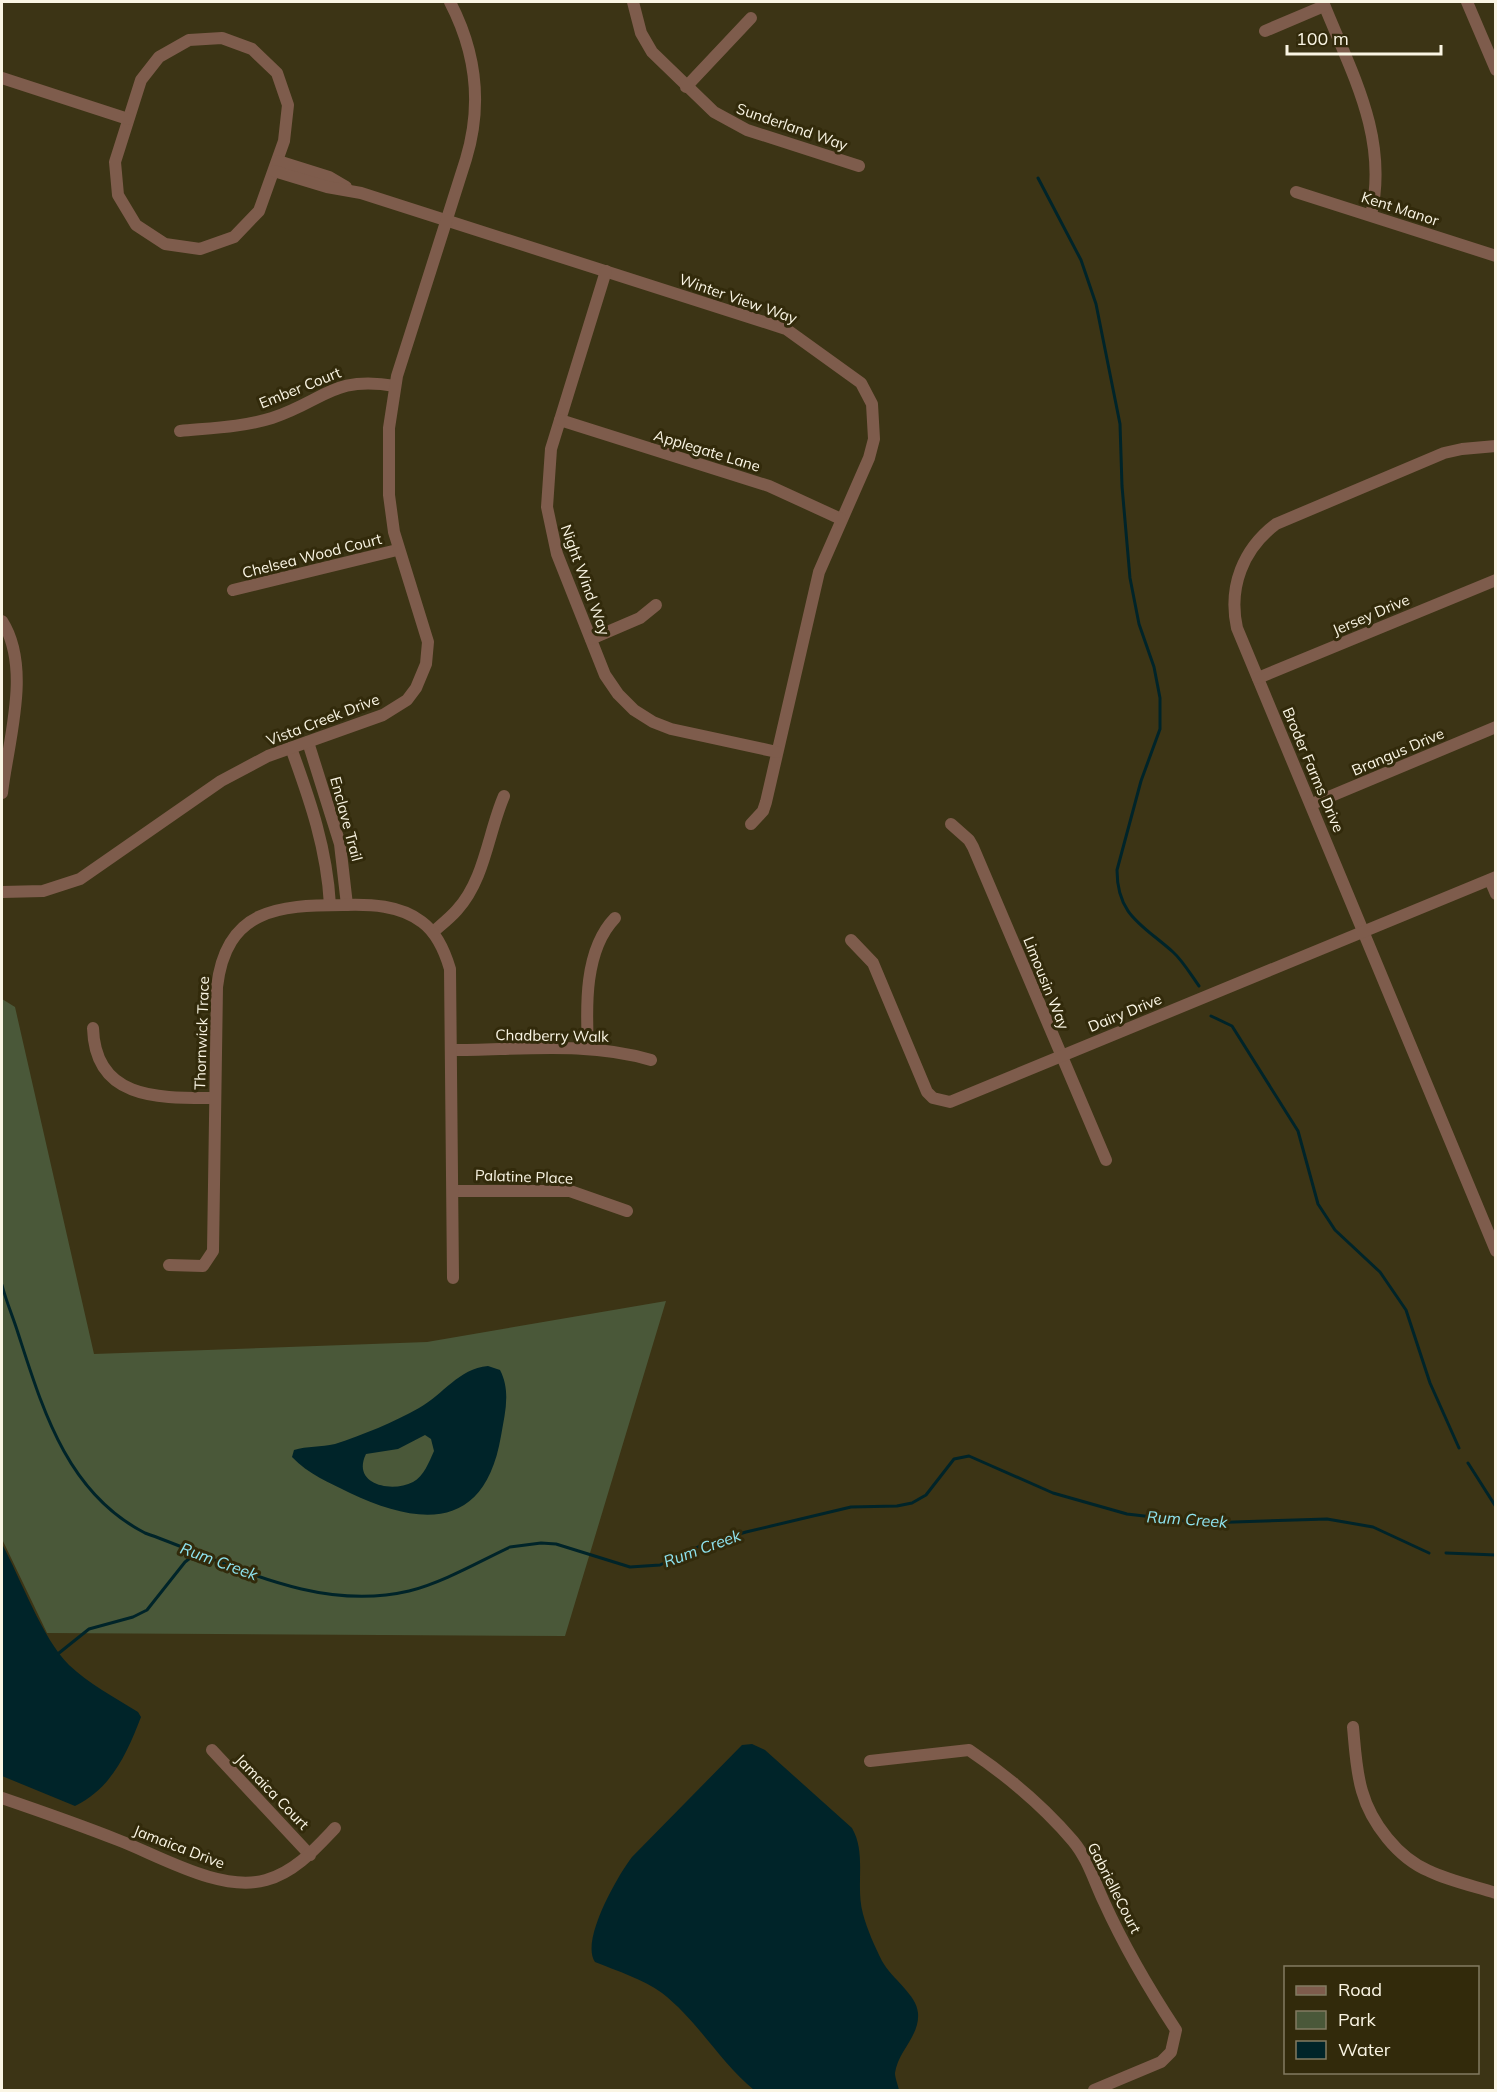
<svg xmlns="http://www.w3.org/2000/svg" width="1497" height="2092" font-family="Mulish,sans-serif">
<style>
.green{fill:#4a5839}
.water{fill:#002429;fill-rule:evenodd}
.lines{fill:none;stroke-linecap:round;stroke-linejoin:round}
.stream{stroke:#002429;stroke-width:3}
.street{stroke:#7e5c4c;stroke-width:12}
.labels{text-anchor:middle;stroke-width:6;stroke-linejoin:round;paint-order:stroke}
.street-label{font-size:15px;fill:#faf5e4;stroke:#322a0b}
.water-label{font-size:16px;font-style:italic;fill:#8fe4f0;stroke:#322a0b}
</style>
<rect width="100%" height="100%" fill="#3c3415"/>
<polygon class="green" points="2,999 15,1007 94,1354 427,1342 666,1301 565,1636 47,1633 2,1539"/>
<g class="water">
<path d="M488,1366L500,1370C511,1391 505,1413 501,1436C485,1530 422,1527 350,1493C330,1483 308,1474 292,1457L294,1450C307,1446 321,1447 335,1444C363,1435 394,1422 419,1408C444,1394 458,1369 488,1366ZM425,1435L431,1439L434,1451C429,1462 424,1476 413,1482C392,1493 351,1485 366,1454L398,1449Z"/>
<path d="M2,1544C21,1579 42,1638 69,1665C89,1684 114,1697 138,1712L141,1717C127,1753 112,1788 75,1806L2,1776Z"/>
<path d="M752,1744L765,1750L852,1828C867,1854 855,1885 863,1914C867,1929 875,1947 882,1961C892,1979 917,1995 918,2013C920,2036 898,2051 895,2073C895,2078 898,2085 899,2090H754C720,2062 698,2021 662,1993C643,1979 617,1971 595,1962C580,1941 618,1875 632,1857L742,1745Z"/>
</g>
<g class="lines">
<g class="stream">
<path d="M1038,178L1081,260L1096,304L1120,424L1122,486L1130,578L1139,624L1154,667L1160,698V729L1141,781L1117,870C1117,916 1143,925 1173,952C1183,961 1191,975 1199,986"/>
<polyline points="1211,1016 1232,1026 1298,1131 1318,1204 1335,1230 1380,1272 1406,1310 1430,1383 1459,1448"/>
<path d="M2,1285C6,1301 13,1317 18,1333C43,1410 67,1493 145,1533C230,1563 316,1613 409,1591C444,1582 478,1562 510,1547L541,1543L556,1544L630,1567L660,1565L702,1545L746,1532L851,1507L897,1506L912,1503L926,1495L954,1459L969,1456L1053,1493L1127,1514L1204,1523L1327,1519L1373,1527L1429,1553"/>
<polyline points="1468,1463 1496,1507"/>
<polyline points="1446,1553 1496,1555"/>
<polyline points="59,1653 89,1629 133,1617 147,1610 185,1562 198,1552"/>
</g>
<g class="street">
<polyline points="633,2 641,33 652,52 714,112 747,130 859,166"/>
<path d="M1323,2C1351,72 1389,137 1371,215"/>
<polyline points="1467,2 1496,70"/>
<polyline points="1265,31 1324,6"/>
<polygon points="222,38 252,49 277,73 288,105 284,141 259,211 234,237 200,249 165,244 136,225 118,195 115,162 141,80 159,57 189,40"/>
<polyline points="2,78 128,119"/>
<polyline points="686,87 751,18"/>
<polyline points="278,161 329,177 346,187"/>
<polyline points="274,171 327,187 361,193 786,329 861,383 872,404 874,439 869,458 819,572 766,802 763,811 751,824"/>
<polyline points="1296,192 1496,256"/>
<polyline points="606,271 551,449 547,507 557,554 605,675 618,694 634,710 653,722 671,729 777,752"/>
<polyline points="560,420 769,486 841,519"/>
<path d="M180,431C211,428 243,427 272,418C324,401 333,375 395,386"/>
<path d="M1496,446L1462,449L1444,453L1276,524C1243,549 1228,587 1237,628L1496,1251"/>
<polyline points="233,590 397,550"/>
<path d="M2,621C32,668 8,741 2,793"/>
<polyline points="591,639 640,618 656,605"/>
<polyline points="1258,678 1496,580"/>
<polyline points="308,742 340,844 347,905"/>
<path d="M291,748C310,800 327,849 330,905"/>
<polyline points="1312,804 1496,727"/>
<polyline points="951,824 969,840 973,847 1106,1160"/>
<polyline points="1490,880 1496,894"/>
<path d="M2,892L43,891L80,879L221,781L268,756L383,715L407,700L416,688L426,664L428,642L394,532L389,495V428L397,376L466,159C483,103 476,52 450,2"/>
<path d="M433,932C441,925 450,918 457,910C485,879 488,833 504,796"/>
<polyline points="851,940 873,963 927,1092 933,1098 950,1102 1496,877"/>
<path d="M93,1028C95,1101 161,1098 215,1098"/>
<path d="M588,1049C586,1007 584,950 615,918"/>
<path d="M452,1050C518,1050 588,1041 651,1060"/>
<polyline points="453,1191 570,1191 627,1211"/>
<path d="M169,1265L203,1266L213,1251L217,987C226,909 278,905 343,905C370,904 400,905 422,922C437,933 445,952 450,969L453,1278"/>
<path d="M1353,1727C1355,1748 1356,1771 1362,1791C1371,1823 1398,1858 1429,1871C1450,1881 1474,1886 1496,1893"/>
<polyline points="212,1750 310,1855"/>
<path d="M870,1761L969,1750C1006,1775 1044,1807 1073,1841C1088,1859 1094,1881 1104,1902C1124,1946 1149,1989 1176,2030L1171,2052L1161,2062L1094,2090"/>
<path d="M2,1798C40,1811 80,1825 118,1840C160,1856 221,1893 266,1880C295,1872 315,1849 335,1828"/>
</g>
</g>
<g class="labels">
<g class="street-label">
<text transform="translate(792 127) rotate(19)" y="5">Sunderland Way</text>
<text transform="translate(1400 209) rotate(18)" y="5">Kent Manor</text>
<text transform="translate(738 299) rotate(19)" y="5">Winter View Way</text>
<text transform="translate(300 388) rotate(-22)" y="5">Ember Court</text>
<text transform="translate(707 451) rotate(17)" y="5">Applegate Lane</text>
<text transform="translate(312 556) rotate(-14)" y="5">Chelsea Wood Court</text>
<text transform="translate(585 580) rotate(70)" y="5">Night Wind Way</text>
<text transform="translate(1371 615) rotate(-23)" y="5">Jersey Drive</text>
<text transform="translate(323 720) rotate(-21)" y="5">Vista Creek Drive</text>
<text transform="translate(1398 752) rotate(-23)" y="5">Brangus Drive</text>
<text transform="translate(1313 770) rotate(67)" y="5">Broder Farms Drive</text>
<text transform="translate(346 819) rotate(75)" y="5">Enclave Trail</text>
<text transform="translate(1046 983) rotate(68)" y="5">Limousin Way</text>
<text transform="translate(1125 1013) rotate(-22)" y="5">Dairy Drive</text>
<text transform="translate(202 1033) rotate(-88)" y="5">Thornwick Trace</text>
<text transform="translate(552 1036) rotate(1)" y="5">Chadberry Walk</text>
<text transform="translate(524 1177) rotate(2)" y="5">Palatine Place</text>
<text transform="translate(272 1792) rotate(46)" y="5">Jamaica Court</text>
<text transform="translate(179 1847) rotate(21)" y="5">Jamaica Drive</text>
<text transform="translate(1114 1888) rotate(63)" y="5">GabrielleCourt</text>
</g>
<g class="water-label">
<text transform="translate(1187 1519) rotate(4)" y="6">Rum Creek</text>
<text transform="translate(702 1548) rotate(-20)" y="6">Rum Creek</text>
<text transform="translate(219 1561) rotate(20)" y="6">Rum Creek</text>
</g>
</g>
<rect width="1497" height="2092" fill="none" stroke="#faf5e4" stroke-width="6"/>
<rect x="1284" y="1966" width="195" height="108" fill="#322a0b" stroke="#827b62" stroke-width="1.5"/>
<rect x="1296" y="1986" width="30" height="9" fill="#7e5c4c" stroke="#827b62" stroke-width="1.5"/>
<text x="1338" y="1996" font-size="18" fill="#faf5e4">Road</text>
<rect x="1296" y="2011" width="30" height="18" fill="#4a5839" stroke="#827b62" stroke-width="1.5"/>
<text x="1338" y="2026" font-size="18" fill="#faf5e4">Park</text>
<rect x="1296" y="2041" width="30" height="18" fill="#002429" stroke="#827b62" stroke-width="1.5"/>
<text x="1338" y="2056" font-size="18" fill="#faf5e4">Water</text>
<path d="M1287 45v9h154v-9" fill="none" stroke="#faf5e4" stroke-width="3"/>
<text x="1296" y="45" font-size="18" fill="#faf5e4" stroke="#322a0b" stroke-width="4.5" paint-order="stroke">100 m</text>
</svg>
